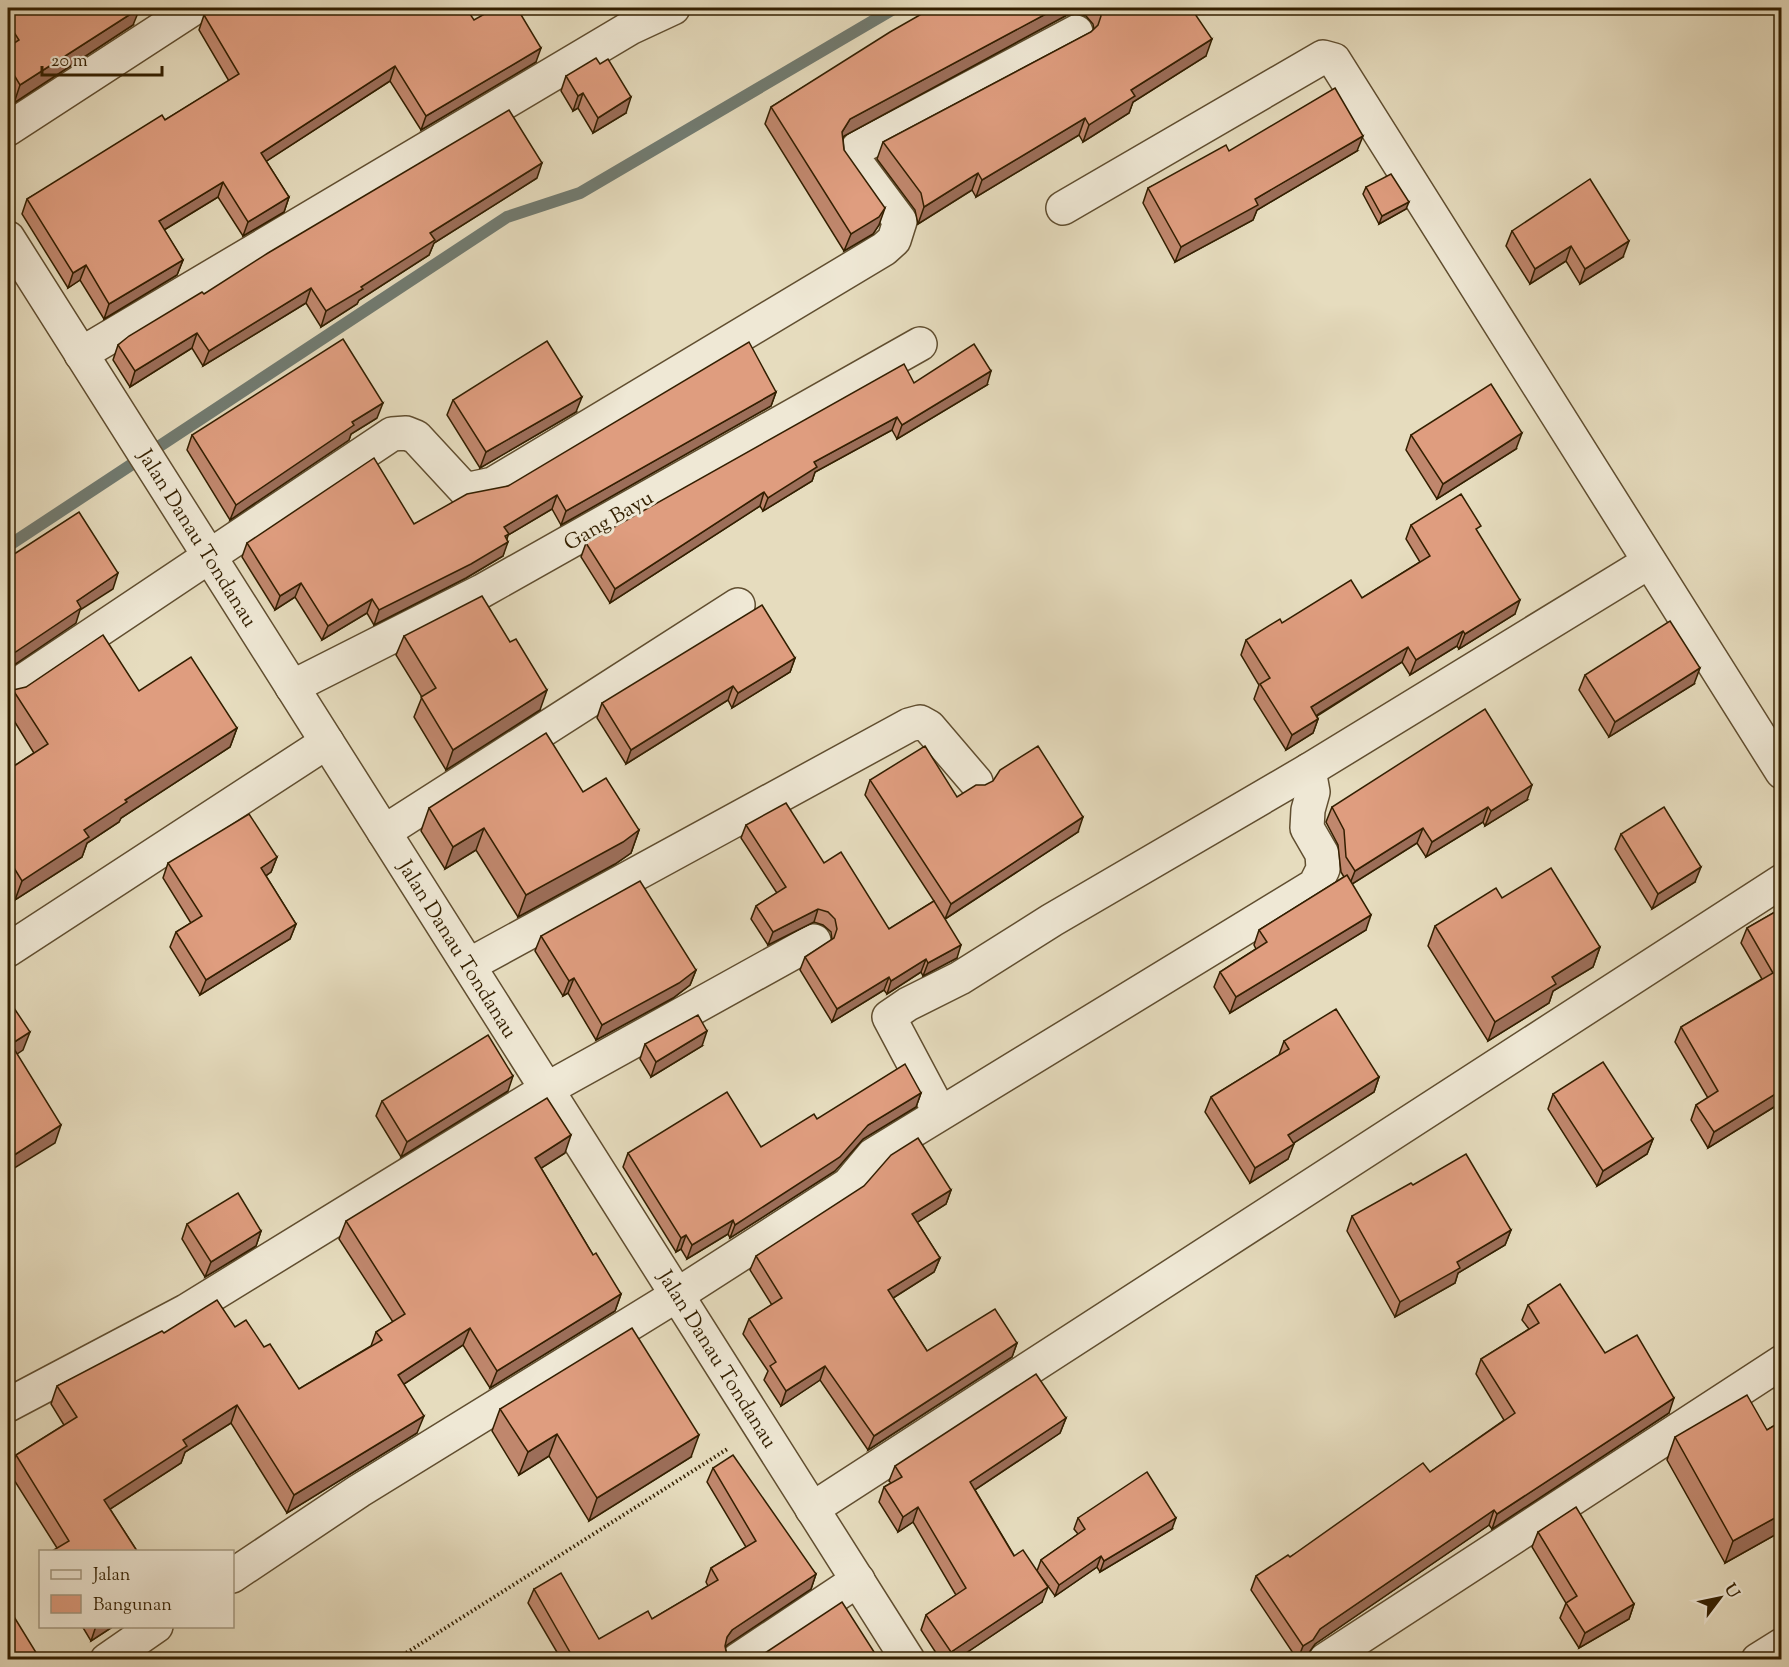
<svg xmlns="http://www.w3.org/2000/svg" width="1789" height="1667" font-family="'Sorts Mill Goudy',serif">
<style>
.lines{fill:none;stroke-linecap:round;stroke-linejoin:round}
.stream{stroke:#717b71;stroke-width:12}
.minor-casing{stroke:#604e30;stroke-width:36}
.path{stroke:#331f00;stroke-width:4;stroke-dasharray:1.5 3;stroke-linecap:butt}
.minor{stroke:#efe8d5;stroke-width:33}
.wall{fill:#c0876d;stroke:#331f00;stroke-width:1.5}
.shaded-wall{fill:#9c6e59;stroke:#331f00;stroke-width:1.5}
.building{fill:#df9d7f;stroke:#331f00;stroke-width:1.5}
.labels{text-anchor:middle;stroke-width:6;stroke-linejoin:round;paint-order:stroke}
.street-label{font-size:21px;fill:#331f00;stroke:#efe8d5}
</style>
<rect width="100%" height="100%" fill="#e6dcbe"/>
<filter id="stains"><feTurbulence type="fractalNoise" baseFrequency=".00333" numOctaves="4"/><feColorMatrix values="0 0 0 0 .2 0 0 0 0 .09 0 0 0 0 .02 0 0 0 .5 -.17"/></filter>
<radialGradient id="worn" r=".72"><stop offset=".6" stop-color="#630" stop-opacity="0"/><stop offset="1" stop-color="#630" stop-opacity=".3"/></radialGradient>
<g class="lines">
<polyline class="stream" points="8,546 507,217 580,193 895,8"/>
<defs>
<g id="minor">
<polyline points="8,129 194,8"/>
<polyline points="1063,208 1323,57 1334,60 1782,772"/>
<polyline points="8,238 908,1660"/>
<polyline points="81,354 630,28 673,8"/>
<polyline points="292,687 482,591 920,344"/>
<polyline points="8,691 392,434 406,433 416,437 465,490 493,484 884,249 894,240 900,221 856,162 854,153 858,148 1076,32"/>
<polyline points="384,832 738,605"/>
<polyline points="8,950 327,742"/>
<polyline points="469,965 909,725 920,722 929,727 976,782"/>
<polyline points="940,1113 889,1017 908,1004 960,978 1052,920 1309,770 1649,562"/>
<polyline points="8,1405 186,1311 547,1089 814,941"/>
<polyline points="812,1509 1782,881"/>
<polyline points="232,1576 359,1491 677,1295 848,1185 873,1155 1315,885 1323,869 1322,854 1307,828 1308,810 1313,792 1309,770"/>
<polyline points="107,1660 156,1626"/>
<polyline points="738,1660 858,1580"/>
<polyline points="1325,1660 1782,1362"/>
<polyline points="1758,1660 1782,1645"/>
</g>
</defs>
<use href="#minor" class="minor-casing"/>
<polyline class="path" points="395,1660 729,1448"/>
<use href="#minor" class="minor"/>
</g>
<g class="wall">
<polygon points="8,8 133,25 14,103 8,93"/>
<polygon points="932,8 1191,8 1206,56 1133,102 1129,113 1083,142 1079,135 976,197 972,190 918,224 915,210 877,159 883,142 1091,32 1094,29 1093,24 1086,16 1077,13 1067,15 844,136 843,138 844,150 879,225 873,234 844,251 765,124 771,107"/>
<polygon points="343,11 474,20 536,62 421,130 390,81 266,161 289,197 284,212 243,236 218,197 164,230 183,260 177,275 104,319 80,280 68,288 22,214 27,199 165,120 229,81 199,30 204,15"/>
<polygon points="566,76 626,113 593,133 578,108 573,111 561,91"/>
<polygon points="1229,151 1357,151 1257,210 1253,220 1175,262 1143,203 1148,188"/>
<polygon points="537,178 434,243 429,255 359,300 357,304 321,327 306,303 203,366 192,348 130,387 113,360 118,345 204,294"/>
<polygon points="1366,187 1406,209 1379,224 1363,194"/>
<polygon points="1512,231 1623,257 1580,284 1566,261 1530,284 1506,246"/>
<polygon points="914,383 987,385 897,439 892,430 815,472 812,481 763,511 760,506 610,603 581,557 586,543"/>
<polygon points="776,392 771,406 561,525 552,509 508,535 503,556 466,578 374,625 367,613 322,640 295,597 275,610 242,557 247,543 414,524 508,486"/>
<polygon points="453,400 576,412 480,468 447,415"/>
<polygon points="377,418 351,434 349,440 230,520 187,450 192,435"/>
<polygon points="1411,435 1516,449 1437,499 1406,450"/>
<polygon points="1411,525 1478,533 1515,614 1459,649 1457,646 1410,675 1402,662 1317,716 1318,719 1313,733 1286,750 1254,699 1259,685 1241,655 1246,640 1282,623 1362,598 1420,562 1406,539"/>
<polygon points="1782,570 1782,583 1779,578"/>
<polygon points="404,636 540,710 446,770 414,717 422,697 396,655"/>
<polygon points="795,658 790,672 732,708 728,700 626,764 597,718 602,703"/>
<polygon points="1585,675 1694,684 1609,737 1579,690"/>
<polygon points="13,690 139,691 237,728 230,747 121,818 119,822 87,843 82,857 15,900 8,889 8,770 34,753 8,711 8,706"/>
<polygon points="870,780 957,797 1078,832 945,919 957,958 923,976 921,972 887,994 884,990 832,1022 800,970 805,957 832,940 831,932 823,925 814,922 768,945 751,919 756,906 777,893 741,838 746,825 824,863 889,929 934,901 865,795"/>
<polygon points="583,792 639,830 631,853 615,864 518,917 476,850 445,869 421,831 429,808"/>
<polygon points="1527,800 1485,826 1483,822 1426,857 1417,843 1352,884 1366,930 1230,1013 1214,987 1220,972 1256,949 1254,945 1259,930 1344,877 1341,872 1338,845 1326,822 1332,807"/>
<polygon points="1621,834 1695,882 1652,909 1615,849"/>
<polygon points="277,857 271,872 266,876 296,924 290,939 200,995 170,947 176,932 191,923 163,878 168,863"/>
<polygon points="1502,898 1600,947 1593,967 1553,991 1549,1003 1488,1041 1428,946 1435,926"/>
<polygon points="1782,908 1782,1102 1708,1148 1691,1120 1696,1105 1708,1098 1675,1042 1681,1027 1762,979 1741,943 1747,928"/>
<polygon points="541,936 696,970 690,985 673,998 596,1040 568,993 563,996 535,951"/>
<polygon points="1284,1041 1379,1077 1374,1092 1293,1143 1288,1159 1250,1183 1205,1112 1211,1097 1279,1055"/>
<polygon points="645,1044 702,1046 651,1077 640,1059"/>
<polygon points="508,1091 401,1157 376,1116 382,1101"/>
<polygon points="921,1093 916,1107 863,1139 835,1171 730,1238 728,1234 687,1259 681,1249 676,1252 623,1167 628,1153 761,1147 817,1119"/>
<polygon points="1553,1094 1653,1139 1647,1154 1597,1186 1548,1109"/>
<polygon points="565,1153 541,1168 593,1255 621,1294 615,1311 490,1388 463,1345 404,1384 417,1433 287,1513 231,1423 185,1452 181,1463 110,1509 137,1551 57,1548 9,1472 16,1455 64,1425 51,1404 57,1386 164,1333 235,1327 264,1347 299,1389 371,1346 376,1332 393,1322 339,1239 346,1221"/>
<polygon points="951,1190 946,1204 917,1222 940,1258 934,1272 893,1298 927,1351 1017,1343 1012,1357 868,1450 820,1380 781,1406 764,1380 768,1371 743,1334 749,1319 772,1305 750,1270 756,1256"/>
<polygon points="1352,1216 1511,1230 1505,1245 1458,1273 1455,1283 1395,1317 1347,1231"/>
<polygon points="187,1224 261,1231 256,1246 205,1277 182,1239"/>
<polygon points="1528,1305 1605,1353 1669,1413 1492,1529 1489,1525 1315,1644 1308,1654 1300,1659 1297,1659 1251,1590 1256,1576 1290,1557 1430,1472 1504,1420 1476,1374 1481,1359 1529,1329 1522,1320"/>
<polygon points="500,1409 691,1457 589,1521 549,1456 519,1475 492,1431"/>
<polygon points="1066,1418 1060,1433 975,1490 1042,1602 957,1659 940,1659 921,1630 926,1615 956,1595 913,1522 898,1532 879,1502 884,1487 891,1483 889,1481 895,1466"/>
<polygon points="1782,1421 1782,1531 1725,1563 1667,1460 1675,1437 1767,1430"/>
<polygon points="713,1468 816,1574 811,1589 727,1645 725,1647 727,1656 732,1659 561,1659 528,1603 534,1589 599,1639 652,1619 708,1586 706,1582 711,1568 746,1547 707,1482"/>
<polygon points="1078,1518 1172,1529 1100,1572 1097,1567 1055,1596 1037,1571 1041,1560 1078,1534 1074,1529"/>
<polygon points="1538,1532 1634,1604 1629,1619 1579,1648 1560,1618 1566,1603 1532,1547"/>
<polygon points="82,1626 114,1626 91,1641"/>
</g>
<g class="shaded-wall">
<polygon points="140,8 133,25 14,103 20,85"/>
<polygon points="1057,8 1079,8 1077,13 1067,15 844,136 836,149 842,132 850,119"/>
<polygon points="1212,39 1206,56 1133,102 1129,113 1083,142 1089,125 1131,90"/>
<polygon points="541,48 536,62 421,130 426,116"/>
<polygon points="395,66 390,81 256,168 261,153"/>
<polygon points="583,93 578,108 573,111 578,96"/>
<polygon points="631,97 626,113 593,133 598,118"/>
<polygon points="1085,118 1079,135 976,197 982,180"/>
<polygon points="1363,136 1357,151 1257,210 1253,220 1175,262 1181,247 1255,199"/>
<polygon points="542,163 537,178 434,243 429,255 359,300 357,304 321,327 326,311 361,287 430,233"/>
<polygon points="978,173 972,190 918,224 924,207"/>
<polygon points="223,182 218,197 154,236 159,221"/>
<polygon points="289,197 284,212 243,236 248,222"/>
<polygon points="1409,202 1406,209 1379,224 1382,216"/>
<polygon points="885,208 879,225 873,234 844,251 851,234"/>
<polygon points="1629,241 1623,257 1580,284 1585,269"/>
<polygon points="1571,246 1566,261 1530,284 1535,269"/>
<polygon points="183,260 177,275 104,319 109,304"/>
<polygon points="86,265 80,280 68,288 73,273"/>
<polygon points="311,288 306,303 203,366 209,351"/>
<polygon points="197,333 192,348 130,387 135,371"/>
<polygon points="991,371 987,385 897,439 902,425"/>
<polygon points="776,392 771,406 561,525 566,511"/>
<polygon points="582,397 576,412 480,468 486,452"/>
<polygon points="383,403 377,418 351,434 349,440 230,520 236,505 352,422"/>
<polygon points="897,417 892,430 815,472 812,481 763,511 768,498 814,462"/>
<polygon points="1522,433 1516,449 1437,499 1443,484"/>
<polygon points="764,492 760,506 610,603 615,589"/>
<polygon points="557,495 552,509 508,535 505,544 508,542 503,556 466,578 374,625 379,610 504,527"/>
<polygon points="118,573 113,589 80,610 76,623 8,669 8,657 77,601"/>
<polygon points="301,583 295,597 275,610 280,596"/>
<polygon points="372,599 367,613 322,640 328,626"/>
<polygon points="1520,600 1515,614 1459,649 1465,634"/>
<polygon points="1463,631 1457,646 1410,675 1416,660"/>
<polygon points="1408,647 1402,662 1306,722 1311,707"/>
<polygon points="795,658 790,672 732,708 738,693"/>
<polygon points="1700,668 1694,684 1609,737 1615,722"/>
<polygon points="733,686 728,700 626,764 631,750"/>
<polygon points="547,690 540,710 446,770 453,750"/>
<polygon points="1318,719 1313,733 1286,750 1292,735"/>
<polygon points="237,728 230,747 121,818 119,822 87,843 82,857 15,900 22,881 84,830 125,800"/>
<polygon points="1532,785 1527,800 1485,826 1491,811"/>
<polygon points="1488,807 1483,822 1426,857 1432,842"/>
<polygon points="1083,817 1078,832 945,919 951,904"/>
<polygon points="484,828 476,850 445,869 453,847"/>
<polygon points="1423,828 1417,843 1349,886 1355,871"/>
<polygon points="639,830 631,853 615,864 518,917 526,895"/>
<polygon points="277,857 271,872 255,883 261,868"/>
<polygon points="1701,867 1695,882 1652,909 1658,894"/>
<polygon points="818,909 814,922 768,945 773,932"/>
<polygon points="1371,915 1366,930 1230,1013 1236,997"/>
<polygon points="296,924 290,939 200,995 206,980"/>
<polygon points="961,945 957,958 923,976 928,963"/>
<polygon points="1600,947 1593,967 1553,991 1549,1003 1488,1041 1495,1022 1552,977"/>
<polygon points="926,959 921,972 887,994 891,981"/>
<polygon points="696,970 690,985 673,998 596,1040 602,1025"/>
<polygon points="889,977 884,990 832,1022 837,1009"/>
<polygon points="574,978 568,993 563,996 569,981"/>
<polygon points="707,1031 702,1046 651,1077 656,1062"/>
<polygon points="30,1032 23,1050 8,1060 11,1044"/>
<polygon points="513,1076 508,1091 401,1157 407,1142"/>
<polygon points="1379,1077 1374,1092 1283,1150 1288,1135"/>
<polygon points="1782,1090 1782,1102 1708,1148 1714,1132"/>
<polygon points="921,1093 916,1107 863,1139 835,1171 730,1238 735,1225 868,1125"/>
<polygon points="61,1125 55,1143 8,1172 8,1159"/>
<polygon points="571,1135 565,1153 529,1176 535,1158"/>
<polygon points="1653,1139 1647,1154 1597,1186 1603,1171"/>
<polygon points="1294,1144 1288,1159 1250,1183 1255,1168"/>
<polygon points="951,1190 946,1204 907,1229 912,1214"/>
<polygon points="733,1220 728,1234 687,1259 692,1245"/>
<polygon points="1511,1230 1505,1245 1458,1273 1455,1283 1395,1317 1400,1302 1457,1262"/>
<polygon points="261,1231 256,1246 205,1277 211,1262"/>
<polygon points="686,1235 681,1249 676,1252 681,1238"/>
<polygon points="940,1258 934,1272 882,1305 888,1290"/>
<polygon points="621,1294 615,1311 490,1388 497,1371"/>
<polygon points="470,1328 463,1345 392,1392 398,1375"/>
<polygon points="1017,1343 1012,1357 868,1450 874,1436"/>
<polygon points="825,1366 820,1380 781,1406 786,1391"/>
<polygon points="1674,1398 1669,1413 1492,1529 1497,1514"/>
<polygon points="237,1405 231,1423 185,1452 181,1463 98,1517 104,1500 183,1440"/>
<polygon points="424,1416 417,1433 287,1513 294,1495"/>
<polygon points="1066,1418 1060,1433 964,1497 970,1482"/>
<polygon points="557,1434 549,1456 519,1475 528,1452"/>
<polygon points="699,1435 691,1457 589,1521 597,1498"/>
<polygon points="918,1507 913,1522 898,1532 903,1517"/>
<polygon points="1494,1510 1489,1525 1315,1644 1308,1654 1300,1659 1298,1659 1303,1646 1320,1629"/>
<polygon points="1782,1514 1782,1531 1725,1563 1733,1541"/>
<polygon points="1176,1518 1172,1529 1100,1572 1104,1561"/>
<polygon points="1101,1556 1097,1567 1055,1596 1059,1585"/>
<polygon points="816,1574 811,1589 727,1645 722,1651 727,1637 732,1630"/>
<polygon points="1048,1587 1042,1602 957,1659 948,1659 951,1652"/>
<polygon points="1634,1604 1629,1619 1579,1648 1585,1633"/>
<polygon points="96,1626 114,1626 91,1641"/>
</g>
<g class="building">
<polygon points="8,8 140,8 20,85 8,65 8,47 19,40 8,23"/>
<polygon points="218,8 341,8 343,11 348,8 466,8 474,20 495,8 517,8 541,48 426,116 395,66 261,153 289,197 248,222 223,182 159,221 183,260 109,304 86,265 73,273 27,199 162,115 165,120 239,74 204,15"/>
<polygon points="932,8 1057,8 850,119 842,132 844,150 885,208 879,217 851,234 771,107 890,32"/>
<polygon points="1099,8 1191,8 1212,39 1131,90 1135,96 1089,125 1085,118 982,180 978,173 924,207 921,193 883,142 1091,32 1098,25 1101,16"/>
<polygon points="596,58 600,64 608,59 631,97 598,118 583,93 578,96 566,76"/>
<polygon points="1335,88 1363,136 1255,199 1258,205 1181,247 1148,188 1226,145 1229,151"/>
<polygon points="509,110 542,163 430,233 435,240 361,287 363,289 326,311 311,288 209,351 197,333 135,371 118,345 129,336 202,292 204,294 268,253"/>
<polygon points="1391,174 1409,202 1382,216 1366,187"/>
<polygon points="1590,179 1629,241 1585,269 1571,246 1535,269 1512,231"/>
<polygon points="343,339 383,403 352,422 354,425 236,505 192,435"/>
<polygon points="547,341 582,397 486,452 453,400"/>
<polygon points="749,342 776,392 566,511 557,495 504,527 509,534 505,536 508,542 471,564 379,610 372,599 328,626 301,583 280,596 247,543 374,458 414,524 467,494 508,486"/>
<polygon points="974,344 991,371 902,425 897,417 814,462 817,467 768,498 764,492 615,589 586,543 904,364 914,383"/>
<polygon points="1491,384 1522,433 1443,484 1411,435"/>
<polygon points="1461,494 1481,526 1476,529 1520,600 1465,634 1463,631 1416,660 1408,647 1311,707 1318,719 1292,735 1260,684 1270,678 1246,640 1280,619 1282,623 1351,580 1362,598 1430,556 1411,525"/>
<polygon points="79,512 118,573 77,601 81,608 8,657 8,558"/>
<polygon points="482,596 510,642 516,639 547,690 453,750 421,697 436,688 404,636"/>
<polygon points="762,605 795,658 738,693 733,686 631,750 602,703"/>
<polygon points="1670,621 1700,668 1615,722 1585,675"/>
<polygon points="103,635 139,691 191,657 237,728 125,800 127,802 84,830 89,837 22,881 8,858 8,770 48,744 13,690 26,687"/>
<polygon points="1485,709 1532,785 1491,811 1488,807 1432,842 1423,828 1355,871 1346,857 1344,830 1332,807"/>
<polygon points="546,733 583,792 606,778 639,830 623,842 526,895 484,828 453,847 429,808"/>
<polygon points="925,746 957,797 976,785 985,785 993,781 1000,770 1038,746 1083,817 951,904 870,780"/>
<polygon points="786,803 824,863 841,852 889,929 934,901 961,945 928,963 926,959 891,981 889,977 837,1009 805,957 834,938 837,929 835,919 828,912 818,909 773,932 756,906 786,887 746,825"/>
<polygon points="1664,807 1701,867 1658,894 1621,834"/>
<polygon points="249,814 277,857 261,868 296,924 206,980 176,932 202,916 168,863"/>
<polygon points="1551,868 1600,947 1552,977 1556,984 1495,1022 1435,926 1496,888 1502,898"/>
<polygon points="1347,875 1371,915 1236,997 1220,972 1267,942 1259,930"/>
<polygon points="640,881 696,970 679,983 602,1025 574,978 569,981 541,936"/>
<polygon points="1782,908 1782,1090 1714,1132 1696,1105 1718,1091 1681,1027 1773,973 1747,928"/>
<polygon points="8,999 30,1032 11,1044 61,1125 8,1159"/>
<polygon points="1336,1009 1379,1077 1288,1135 1294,1144 1255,1168 1211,1097 1289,1049 1284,1041"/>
<polygon points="698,1015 707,1031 656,1062 645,1044"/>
<polygon points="488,1035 513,1076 407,1142 382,1101"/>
<polygon points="1603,1062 1653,1139 1603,1171 1553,1094"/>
<polygon points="905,1064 921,1093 868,1125 840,1157 735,1225 733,1220 692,1245 686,1235 681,1238 628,1153 727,1092 761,1147 814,1114 817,1119"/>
<polygon points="547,1098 571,1135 535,1158 593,1255 596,1253 621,1294 497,1371 470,1328 398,1375 424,1416 294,1495 237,1405 183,1440 187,1446 104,1500 137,1551 52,1551 69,1541 16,1455 77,1417 57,1386 162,1331 164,1333 217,1300 235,1327 246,1320 264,1347 270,1344 299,1389 382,1340 376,1332 405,1314 346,1221"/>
<polygon points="918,1138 951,1190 912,1214 940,1258 888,1290 927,1351 995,1309 1017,1343 874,1436 825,1366 786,1391 770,1366 776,1362 749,1319 782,1298 756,1256 864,1186 891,1155"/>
<polygon points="1466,1154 1511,1230 1457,1262 1460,1268 1400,1302 1352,1216 1411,1183 1413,1185"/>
<polygon points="238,1193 261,1231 211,1262 187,1224"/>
<polygon points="1560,1284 1605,1353 1637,1335 1674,1398 1497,1514 1494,1510 1320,1629 1313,1640 1303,1646 1256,1576 1288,1555 1290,1557 1423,1463 1430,1472 1515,1413 1481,1359 1539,1323 1528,1305"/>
<polygon points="632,1328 699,1435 597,1498 557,1434 528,1452 500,1409"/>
<polygon points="1036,1374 1066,1418 970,1482 1014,1556 1023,1550 1048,1587 951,1652 926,1615 966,1588 918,1507 903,1517 884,1487 902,1477 895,1466"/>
<polygon points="1747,1395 1767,1430 1782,1421 1782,1514 1733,1541 1675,1437"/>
<polygon points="733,1455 816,1574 732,1630 727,1637 725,1646 727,1656 732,1659 567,1659 566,1657 571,1654 534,1589 561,1573 599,1639 648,1611 652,1619 718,1580 711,1568 756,1541 713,1468"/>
<polygon points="1147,1472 1176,1518 1104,1561 1101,1556 1059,1585 1041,1560 1085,1529 1078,1518"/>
<polygon points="1576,1507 1634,1604 1585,1633 1566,1603 1577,1596 1538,1532"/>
<polygon points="842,1602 876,1655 869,1659 756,1659"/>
<polygon points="8,1607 40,1659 8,1659"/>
</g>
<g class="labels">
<g class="street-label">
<text transform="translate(608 520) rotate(-30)" y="7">Gang Bayu</text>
<text transform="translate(198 538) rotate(58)" y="7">Jalan Danau Tondanau</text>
<text transform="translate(458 949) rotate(58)" y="7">Jalan Danau Tondanau</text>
<text transform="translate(718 1359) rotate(58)" y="7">Jalan Danau Tondanau</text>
</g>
</g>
<rect width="1789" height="1667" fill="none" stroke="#e6dcbe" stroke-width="30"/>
<rect x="9" y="9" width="1771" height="1649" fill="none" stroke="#331f00" stroke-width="3"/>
<rect x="15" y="15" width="1759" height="1637" fill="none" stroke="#331f00" stroke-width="1.5"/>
<rect x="39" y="1550" width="195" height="78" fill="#efe8d5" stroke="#a49880" stroke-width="1.5"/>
<rect x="51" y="1570" width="30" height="9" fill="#efe8d5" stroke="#a49880" stroke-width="1.5"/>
<text x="93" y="1580" font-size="18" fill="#331f00">Jalan</text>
<rect x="51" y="1595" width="30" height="18" fill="#df9d7f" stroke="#a49880" stroke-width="1.5"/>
<text x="93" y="1610" font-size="18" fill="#331f00">Bangunan</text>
<g transform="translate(1720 1598) rotate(58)" stroke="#efe8d5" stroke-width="4.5" paint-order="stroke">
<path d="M0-4.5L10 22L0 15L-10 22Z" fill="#331f00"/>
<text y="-9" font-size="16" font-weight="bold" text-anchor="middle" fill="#331f00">U</text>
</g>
<path d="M42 66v9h120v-9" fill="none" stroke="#331f00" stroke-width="3"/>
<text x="51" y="66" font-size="18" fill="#331f00" stroke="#efe8d5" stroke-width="4.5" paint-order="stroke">20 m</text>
<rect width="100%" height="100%" filter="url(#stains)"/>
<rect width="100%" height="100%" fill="url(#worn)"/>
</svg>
